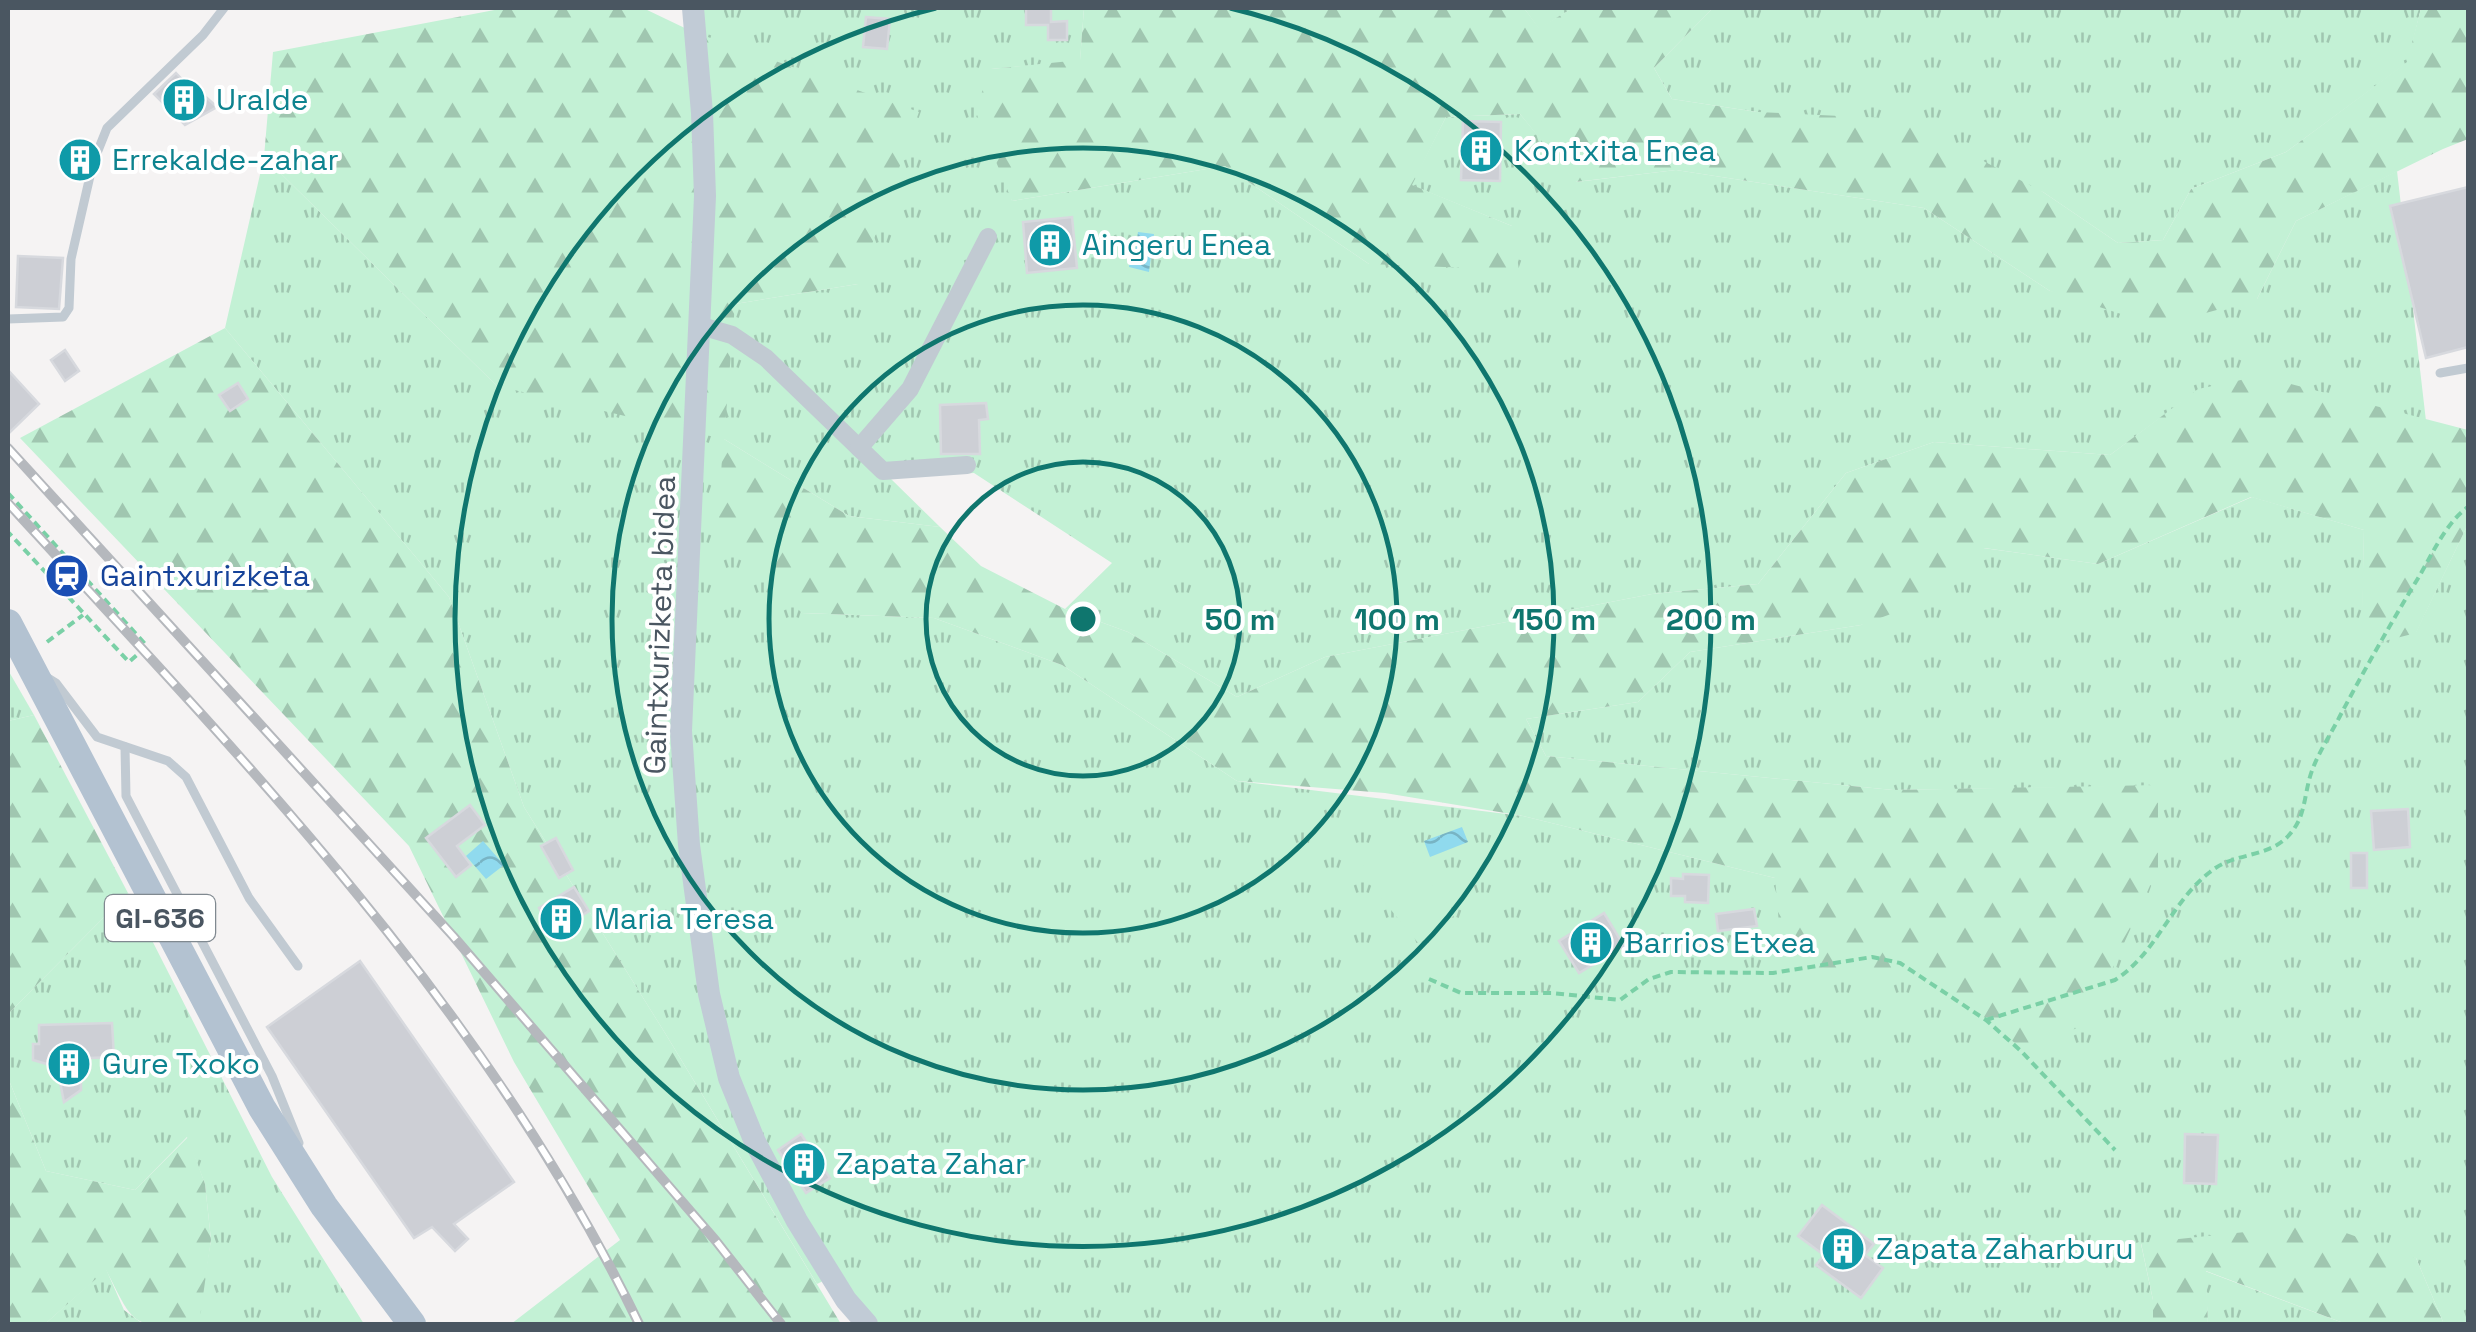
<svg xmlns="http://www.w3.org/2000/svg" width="2476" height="1332" font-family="'Space Grotesk',sans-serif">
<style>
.grass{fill:url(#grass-tufts)}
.forest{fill:url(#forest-firs)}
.green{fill:#c3f1d5}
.water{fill:url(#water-waves)}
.building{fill:#cdcfd5;stroke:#d7d9de;stroke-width:2.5}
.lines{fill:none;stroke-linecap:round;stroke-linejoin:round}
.path{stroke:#7ad0a6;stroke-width:4;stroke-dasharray:8 5;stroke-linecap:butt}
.lane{stroke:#c1cad2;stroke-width:9}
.street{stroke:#c1cad2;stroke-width:18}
.secondary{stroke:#c1cbd6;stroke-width:22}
.primary{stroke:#b3c2d1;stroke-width:28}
.rail-casing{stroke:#b5b8bd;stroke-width:10}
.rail{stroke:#fff;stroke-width:6;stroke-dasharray:19;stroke-linecap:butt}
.ring{fill:none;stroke:#0f766e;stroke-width:5}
.labels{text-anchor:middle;stroke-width:8;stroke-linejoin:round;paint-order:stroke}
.shield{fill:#fff;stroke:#808990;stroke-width:2.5}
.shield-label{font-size:28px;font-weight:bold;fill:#4a5661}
.culture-label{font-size:30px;fill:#0d838f;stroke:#fff;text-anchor:start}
.transit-label{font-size:30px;fill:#164399;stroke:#fff;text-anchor:start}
.street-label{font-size:30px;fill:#4a5661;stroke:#fff}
.centre{fill:#0f766e;stroke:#fff;stroke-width:5}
.ring-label{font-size:30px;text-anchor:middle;font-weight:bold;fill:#0f766e;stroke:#fff;stroke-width:8;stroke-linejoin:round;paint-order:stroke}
</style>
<defs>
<pattern id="grass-tufts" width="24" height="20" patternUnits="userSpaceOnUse" patternTransform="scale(2.5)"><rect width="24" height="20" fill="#c3f1d5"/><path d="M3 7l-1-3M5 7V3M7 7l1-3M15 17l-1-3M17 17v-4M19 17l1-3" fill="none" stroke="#a0c6b0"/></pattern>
<pattern id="forest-firs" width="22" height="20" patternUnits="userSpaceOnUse" patternTransform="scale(2.5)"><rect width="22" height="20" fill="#c3f1d5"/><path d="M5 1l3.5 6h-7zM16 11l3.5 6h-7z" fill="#a0c6b0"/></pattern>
<pattern id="water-waves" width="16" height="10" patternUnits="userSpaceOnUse" patternTransform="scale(2.5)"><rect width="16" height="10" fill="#90daee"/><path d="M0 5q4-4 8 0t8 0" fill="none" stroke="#78b4c4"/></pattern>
</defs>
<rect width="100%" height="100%" fill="#f5f3f3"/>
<g class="grass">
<polygon points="690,8 1084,8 1080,61 991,69 1012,201 1225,166 1369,264 1512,226 1411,185 1446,117 1520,114 1576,182 1676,170 1924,208 2050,291 2257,299 2296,221 2397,171 2426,421 2260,377 2198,390 2110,455 1934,442 1846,473 1758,584 1652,594 1325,657 1237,697 1128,632 1065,609 1112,563 974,473 890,478 940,527 849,516 724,439 802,613 934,618 1062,665 1237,781 1523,816 1775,878 2158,786 1893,790 1546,756 1526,719 1638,702 1690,652 1861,625 1983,548 2098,564 2252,497 2364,530 2362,646 2416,632 2468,524 2468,1324 2444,1324 2416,1258 2141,1244 2153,1300 2153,1324 878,1324 833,1276 817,1284 665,1033 524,807 449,597 225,328 264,157 497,386 735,304 858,284 691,31"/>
<polygon points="1524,8 1573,8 1539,29"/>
<polygon points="1713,8 2421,8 2408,62 2286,152 2191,189 2163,240 2118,243 2043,192 1757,112 1672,99 1654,68"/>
<polygon points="8,670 34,715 8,721"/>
<polygon points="128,893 272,1177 364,1324 197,1324 211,1240 205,1184 187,1137 135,1190 46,1171 8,1078 8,1014"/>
<polygon points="106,1269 124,1310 143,1324 45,1324"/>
<polygon points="2205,1271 2346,1324 2208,1324"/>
</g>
<g class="forest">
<polygon points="505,8 643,8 691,31 919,112 858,284 735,304 724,439 849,516 940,527 981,566 1065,609 1128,632 1237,697 1325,657 1652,594 1758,584 1846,473 1934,442 2110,455 2198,389 2260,376 2468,430 2468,524 2416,633 2361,647 2364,530 2251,497 2098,564 1984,548 1948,593 1861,625 1690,652 1638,702 1526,719 1546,756 1893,790 2158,785 2158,868 2087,1025 2020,1047 1922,969 1783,969 1775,878 1523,816 1385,793 1237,781 1062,665 934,618 802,613 718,532 723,439 497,386 264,157 273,52"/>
<polygon points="1084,8 1524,8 1539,28 1573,8 1713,8 1654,68 1672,99 1757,112 1902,119 2043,192 2118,243 2163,240 2191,189 2286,152 2407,62 2421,8 2468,8 2468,139 2443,149 2296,221 2257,299 2158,326 2050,291 1924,208 1676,170 1575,182 1520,114 1446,117 1412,185 1512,226 1519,270 1369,264 1225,166 1012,201 975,110 991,69 1080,60"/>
<polygon points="225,328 449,597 524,807 665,1033 841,1324 511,1324 620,1240 514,1062 409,846 20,438"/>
<polygon points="34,715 128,893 8,1014 8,721"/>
<path d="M8,1078L46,1171L135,1190L188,1137L205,1184L211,1240L199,1324C130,1327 136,1328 106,1270L45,1324H8Z"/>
<polygon points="2321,1224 2416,1258 2444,1324 2346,1324 2206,1271 2208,1324 2153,1324 2153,1300 2141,1243"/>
</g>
<polygon class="green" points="1395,840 1456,914 1419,944 1358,870"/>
<g class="water">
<polygon points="1138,232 1154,234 1149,272 1129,267 1130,260 1134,260"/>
<polygon points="1462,827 1468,842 1430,857 1424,841"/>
<polygon points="483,841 504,865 486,879 466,856"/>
</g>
<g class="building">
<polygon points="1026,8 1051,8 1051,22 1067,21 1067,40 1048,40 1048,25 1026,25"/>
<polygon points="866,17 890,19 887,49 863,47"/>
<polygon points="176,73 194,92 197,89 217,107 185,125 154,94"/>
<polygon points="1463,121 1501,122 1500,181 1461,180"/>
<polygon points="2468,187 2468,347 2426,358 2390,206"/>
<polygon points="1072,217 1077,268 1027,273 1023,222"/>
<polygon points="18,256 63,258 59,309 16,307"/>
<polygon points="65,350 79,371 65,381 51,360"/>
<polygon points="8,370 39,404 8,434"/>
<polygon points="238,383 248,399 230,411 219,395"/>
<polygon points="986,403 988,419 979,420 980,454 941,454 940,405"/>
<polygon points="470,805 485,825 457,846 471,865 456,877 426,838"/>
<polygon points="2408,809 2410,847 2374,850 2371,811"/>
<polygon points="556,838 573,870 559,878 541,846"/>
<rect x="2351" y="853" width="16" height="35"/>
<polygon points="1683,874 1709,875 1708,903 1685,902 1685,896 1671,896 1671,878 1683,879"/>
<polygon points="574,887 589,911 554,933 539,908"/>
<polygon points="1754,909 1757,926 1718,931 1716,914"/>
<polygon points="1604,913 1624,946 1579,973 1559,941"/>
<polygon points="360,961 514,1182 454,1224 468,1239 455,1251 432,1227 414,1238 267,1027"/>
<polygon points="112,1023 114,1057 90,1058 90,1069 81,1069 81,1090 64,1102 57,1067 33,1060 33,1044 39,1044 39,1025"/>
<polygon points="801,1134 830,1178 806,1193 778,1150"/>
<polygon points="2185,1134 2218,1135 2216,1184 2184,1183"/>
<polygon points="1822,1205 1874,1244 1865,1255 1883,1268 1861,1298 1816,1265 1824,1255 1798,1236"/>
</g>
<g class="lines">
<g class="path">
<polyline points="8,493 147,646 129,662 8,532"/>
<polyline points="47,642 83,615"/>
<polyline points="1429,979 1461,993 1552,993 1620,1000 1649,979 1671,972 1773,973 1872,957 1900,963 1986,1020 2021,1051 2115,1150"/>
<path d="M1986,1020L2115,980C2157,953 2171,902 2210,872C2239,848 2279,862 2299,820C2306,804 2306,785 2313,768C2320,750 2332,732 2341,714C2366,667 2392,621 2420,575C2433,552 2447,522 2468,507"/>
</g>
<g class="lane">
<polyline points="8,319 63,317 69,308 71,259 93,163 107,128 203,35 224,8"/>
<polyline points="2440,373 2468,368"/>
<polyline points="48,678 56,683 97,737 168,761 186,777 249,898 298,966"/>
<polyline points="125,747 126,796 272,1076 299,1143"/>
</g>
<g class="street">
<polyline points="701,326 732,335 766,358 883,471 967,465"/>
<polyline points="859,448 910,389 988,237"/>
</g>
<polyline class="secondary" points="693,8 702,113 705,196 681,731 689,845 709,994 729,1078 755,1142 797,1221 846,1300 867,1324"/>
<polyline class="primary" points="8,623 262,1108 324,1206 412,1324"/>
<defs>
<g id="rail">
<polyline points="8,448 453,936 716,1241 781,1324"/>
<path d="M8,503C243,760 486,1006 639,1324"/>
</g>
</defs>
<use href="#rail" class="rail-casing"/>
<use href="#rail" class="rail"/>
</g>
<g class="ring">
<circle cx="1083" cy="619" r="157"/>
<circle cx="1083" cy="619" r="314"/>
<circle cx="1083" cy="619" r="471"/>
<path d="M1230 8A628 628 0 1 1 936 8"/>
</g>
<defs>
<symbol id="building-disc" viewBox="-11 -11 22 22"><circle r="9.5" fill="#0f9aa8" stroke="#fff"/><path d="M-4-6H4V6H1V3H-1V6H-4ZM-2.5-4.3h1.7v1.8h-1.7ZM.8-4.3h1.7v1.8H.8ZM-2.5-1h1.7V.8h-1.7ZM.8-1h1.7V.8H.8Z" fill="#fff"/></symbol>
<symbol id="station-disc" viewBox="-11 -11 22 22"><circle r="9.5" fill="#1a4fb4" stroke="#fff"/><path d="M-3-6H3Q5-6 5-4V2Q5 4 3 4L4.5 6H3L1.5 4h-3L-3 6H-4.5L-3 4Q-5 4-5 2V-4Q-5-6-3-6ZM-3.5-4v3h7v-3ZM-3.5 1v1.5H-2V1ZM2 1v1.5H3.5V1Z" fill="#fff"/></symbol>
</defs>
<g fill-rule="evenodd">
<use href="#building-disc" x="159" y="75" width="50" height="50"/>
<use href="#building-disc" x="1456" y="126" width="50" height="50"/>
<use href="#building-disc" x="55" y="135" width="50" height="50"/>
<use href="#building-disc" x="1025" y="220" width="50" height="50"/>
<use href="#station-disc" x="42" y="551" width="50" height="50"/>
<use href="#building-disc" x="536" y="894" width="50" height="50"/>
<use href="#building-disc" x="1566" y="918" width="50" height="50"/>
<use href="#building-disc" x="44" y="1039" width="50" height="50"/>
<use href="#building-disc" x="779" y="1139" width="50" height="50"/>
<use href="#building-disc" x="1818" y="1224" width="50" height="50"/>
</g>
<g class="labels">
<rect class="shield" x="105" y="895" width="110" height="46" rx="8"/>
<g class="shield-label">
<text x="160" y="928">GI-636</text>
</g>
<g class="culture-label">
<text x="216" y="110">Uralde</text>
<text x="1514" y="161">Kontxita Enea</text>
<text x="112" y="170">Errekalde-zahar</text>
<text x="1082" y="255">Aingeru Enea</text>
<text x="594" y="929">Maria Teresa</text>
<text x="1624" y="953">Barrios Etxea</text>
<text x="102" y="1074">Gure Txoko</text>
<text x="836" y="1174">Zapata Zahar</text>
<text x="1876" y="1259">Zapata Zaharburu</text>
</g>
<g class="transit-label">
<text x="100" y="586">Gaintxurizketa</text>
</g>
<g class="street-label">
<text transform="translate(660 625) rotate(-88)" y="10">Gaintxurizketa bidea</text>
</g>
</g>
<circle cx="1083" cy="619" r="15" class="centre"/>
<g class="ring-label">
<text x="1240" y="630">50 m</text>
<text x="1397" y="630">100 m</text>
<text x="1554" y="630">150 m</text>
<text x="1711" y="630">200 m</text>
</g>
<rect width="2476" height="1332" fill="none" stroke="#4a5661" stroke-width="20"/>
</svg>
